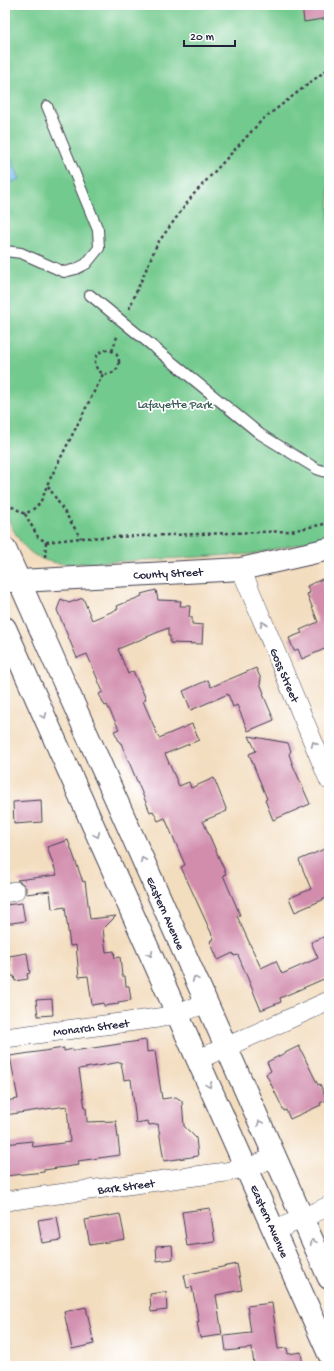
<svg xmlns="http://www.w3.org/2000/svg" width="334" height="1371" font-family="'Gochi Hand',sans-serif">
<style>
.green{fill:#73ca8e;stroke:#4a7664}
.water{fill:#7cbdf1;stroke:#4f7096}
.building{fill:#d28dad}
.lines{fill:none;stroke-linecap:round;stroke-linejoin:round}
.service-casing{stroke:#413e4f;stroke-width:12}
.minor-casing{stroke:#413e4f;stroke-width:20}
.tertiary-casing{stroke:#413e4f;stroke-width:24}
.primary-casing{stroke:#413e4f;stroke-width:24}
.path{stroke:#413e4f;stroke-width:2.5;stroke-dasharray:3 3;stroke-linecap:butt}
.service{stroke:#fff;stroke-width:10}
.minor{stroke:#fff;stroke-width:19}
.tertiary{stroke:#fff;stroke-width:22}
.primary{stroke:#fff;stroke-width:22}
.oneway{stroke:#9c9ca7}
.labels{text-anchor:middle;stroke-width:3.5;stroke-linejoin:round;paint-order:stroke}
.park-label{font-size:12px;fill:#3e5d58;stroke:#fff}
.street-label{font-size:12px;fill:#22223b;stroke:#fff}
</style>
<rect width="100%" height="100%" fill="#fff"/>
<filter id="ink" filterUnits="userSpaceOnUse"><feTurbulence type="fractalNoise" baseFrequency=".025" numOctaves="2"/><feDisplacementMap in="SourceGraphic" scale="8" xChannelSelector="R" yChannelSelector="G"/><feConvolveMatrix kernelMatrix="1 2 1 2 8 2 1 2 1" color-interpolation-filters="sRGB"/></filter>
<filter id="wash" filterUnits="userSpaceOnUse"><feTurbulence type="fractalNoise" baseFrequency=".012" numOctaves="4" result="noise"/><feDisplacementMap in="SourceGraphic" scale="16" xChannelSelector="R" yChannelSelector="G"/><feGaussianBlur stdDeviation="0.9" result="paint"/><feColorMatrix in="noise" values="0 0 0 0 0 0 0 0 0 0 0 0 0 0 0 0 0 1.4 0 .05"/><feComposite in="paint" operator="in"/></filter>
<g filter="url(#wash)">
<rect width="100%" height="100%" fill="#f3ddbf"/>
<path class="green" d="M5,5H329V537L253,554L69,564C30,563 19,544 5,512Z"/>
<polygon class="water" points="5,145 20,179 5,185"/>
<g id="blocks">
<g class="building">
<polygon points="302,5 329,5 329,18 304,22"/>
<polygon points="329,576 329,647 302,659 298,649 294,651 289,638 302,633 300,630 318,622 307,594 310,593 307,586"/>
<polygon points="156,590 158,600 181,601 180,606 190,606 189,617 192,617 192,624 203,625 202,644 170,643 170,636 168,636 168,628 118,649 128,674 133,671 146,699 143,701 159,738 192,724 199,740 165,754 179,786 189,782 191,788 214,778 227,811 203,821 226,874 223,875 240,915 237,916 261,968 276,961 282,974 318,958 311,942 329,935 329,985 326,978 280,998 281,1002 261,1010 238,955 234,956 233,953 218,960 210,941 214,939 181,867 185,865 165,818 158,821 153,811 150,812 121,743 120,743 114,731 119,729 107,705 105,706 99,694 103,692 87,654 77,658 57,610 61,599 69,603 83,598 92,620 118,609 117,606 142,596 141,594"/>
<polygon points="256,668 261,679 260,683 264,693 263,694 274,720 248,731 237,705 233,707 228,694 191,710 183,691 208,680 211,687"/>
<polygon points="249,736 288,743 291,751 289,754 292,763 310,804 273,820 265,800 267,799 249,754 256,751"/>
<polygon points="41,800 42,822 14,824 13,802"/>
<polygon points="68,840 83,882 85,881 90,919 116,916 103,929 106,952 114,951 115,958 120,957 122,976 125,976 126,986 129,986 131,1000 118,1002 118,1004 104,1006 104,1003 92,1005 88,976 79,977 76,945 70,946 65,907 52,909 50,891 26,894 26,888 23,884 17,880 57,875 47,847"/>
<polygon points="329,847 329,897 295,912 289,898 311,889 299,860"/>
<polygon points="22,903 25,921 5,924 5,905"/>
<polygon points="27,953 30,973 27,974 28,979 15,981 14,976 11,976 9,956"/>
<polygon points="52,999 53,1015 38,1016 36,1000"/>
<polygon points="146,1040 147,1052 155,1051 162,1099 176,1097 182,1101 184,1126 196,1138 198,1156 164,1161 158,1124 149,1125 148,1121 136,1123 131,1079 124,1080 121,1062 79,1069 85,1108 86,1108 87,1122 116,1121 120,1155 78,1161 79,1165 44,1170 44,1172 5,1176 5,1144 32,1141 33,1147 70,1142 67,1106 5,1115 5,1101 18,1099 10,1056 64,1048 64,1051 73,1049 73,1051"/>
<polygon points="299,1046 318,1085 320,1084 327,1100 320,1103 321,1105 290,1119 286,1110 284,1111 266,1074 271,1071 267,1062"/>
<polygon points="210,1208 215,1242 187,1246 182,1212"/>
<polygon points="120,1214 125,1239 90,1245 85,1220"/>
<polygon points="57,1217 61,1240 42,1243 38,1220"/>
<polygon points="172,1245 173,1259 157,1261 156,1246"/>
<polygon points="237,1264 242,1290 216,1295 222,1335 200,1338 197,1322 199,1322 192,1287 187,1288 184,1275"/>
<polygon points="166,1292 167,1310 151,1312 150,1294"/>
<polygon points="272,1303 278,1349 287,1348 288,1354 301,1352 303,1366 254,1366 252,1348 226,1351 224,1336 251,1333 247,1306"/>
<polygon points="86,1307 94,1344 72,1349 64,1312"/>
</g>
</g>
</g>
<g filter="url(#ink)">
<use href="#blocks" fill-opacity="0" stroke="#413e4f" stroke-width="1"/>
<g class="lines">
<defs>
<g id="service">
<polyline points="5,251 21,253 64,272 76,269 86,264 99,248 98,230 47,106"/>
<polyline points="90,295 260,434 317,469 329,473"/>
</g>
<g id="minor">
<polyline points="241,569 329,780"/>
<polyline points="5,893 15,891"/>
<polyline points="5,1038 158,1018 177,1014 206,1003"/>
<polyline points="197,1060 329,1001"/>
<polyline points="5,1201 226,1172 255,1165 275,1157"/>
<polyline points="274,1231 329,1206"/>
</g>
<polyline id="tertiary" points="5,581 20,581 241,569 329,549"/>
<g id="primary">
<polyline points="5,549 54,660 329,1278"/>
<polyline points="5,628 329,1354"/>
</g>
</defs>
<use href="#service" class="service-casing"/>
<use href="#minor" class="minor-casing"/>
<use href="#tertiary" class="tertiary-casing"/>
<use href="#primary" class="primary-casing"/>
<g class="path">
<polyline points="129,309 157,244 193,195 262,120 329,68"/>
<circle cx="107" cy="362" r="12"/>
<polyline points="112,351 118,334"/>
<polyline points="48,486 81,538"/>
<path d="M5,497L9,505L25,514C40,506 42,501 47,485L103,374"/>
<polyline points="25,514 38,537 46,542 81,538 291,531 329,523"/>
<polyline points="45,557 46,542"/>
</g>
<use href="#service" class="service"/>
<use href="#minor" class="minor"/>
<use href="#tertiary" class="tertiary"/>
<use href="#primary" class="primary"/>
</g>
<defs><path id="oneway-chevron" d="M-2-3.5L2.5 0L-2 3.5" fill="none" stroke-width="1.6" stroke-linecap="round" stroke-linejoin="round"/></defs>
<g class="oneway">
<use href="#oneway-chevron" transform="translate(263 624) rotate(-112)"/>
<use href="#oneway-chevron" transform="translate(44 716) rotate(66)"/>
<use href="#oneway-chevron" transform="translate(314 744) rotate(-113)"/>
<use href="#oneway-chevron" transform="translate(97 835) rotate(66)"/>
<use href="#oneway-chevron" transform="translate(143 860) rotate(-114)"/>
<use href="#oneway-chevron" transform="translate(150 954) rotate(66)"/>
<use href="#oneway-chevron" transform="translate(195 979) rotate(-114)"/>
<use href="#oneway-chevron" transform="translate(209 1085) rotate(66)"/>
<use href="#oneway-chevron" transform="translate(260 1123) rotate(-114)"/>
<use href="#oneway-chevron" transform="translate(313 1242) rotate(-114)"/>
</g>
</g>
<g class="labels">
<g class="park-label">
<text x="175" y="408">Lafayette Park</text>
</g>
<g class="street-label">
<text transform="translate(168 573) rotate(-3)" y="4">County Street</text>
<text transform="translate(285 675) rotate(67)" y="4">Goss Street</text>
<text transform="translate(166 913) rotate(66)" y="4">Eastern Avenue</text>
<text transform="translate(91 1027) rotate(-7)" y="4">Monarch Street</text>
<text transform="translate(126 1186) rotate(-7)" y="4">Bark Street</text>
<text transform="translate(270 1221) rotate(66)" y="4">Eastern Avenue</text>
</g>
</g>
<rect width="334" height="1371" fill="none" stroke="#fff" stroke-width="20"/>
<path d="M184 40v6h51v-6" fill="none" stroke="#22223b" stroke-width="2"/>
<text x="190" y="40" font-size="12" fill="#22223b" stroke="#ffffff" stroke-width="3" paint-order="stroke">20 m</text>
</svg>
